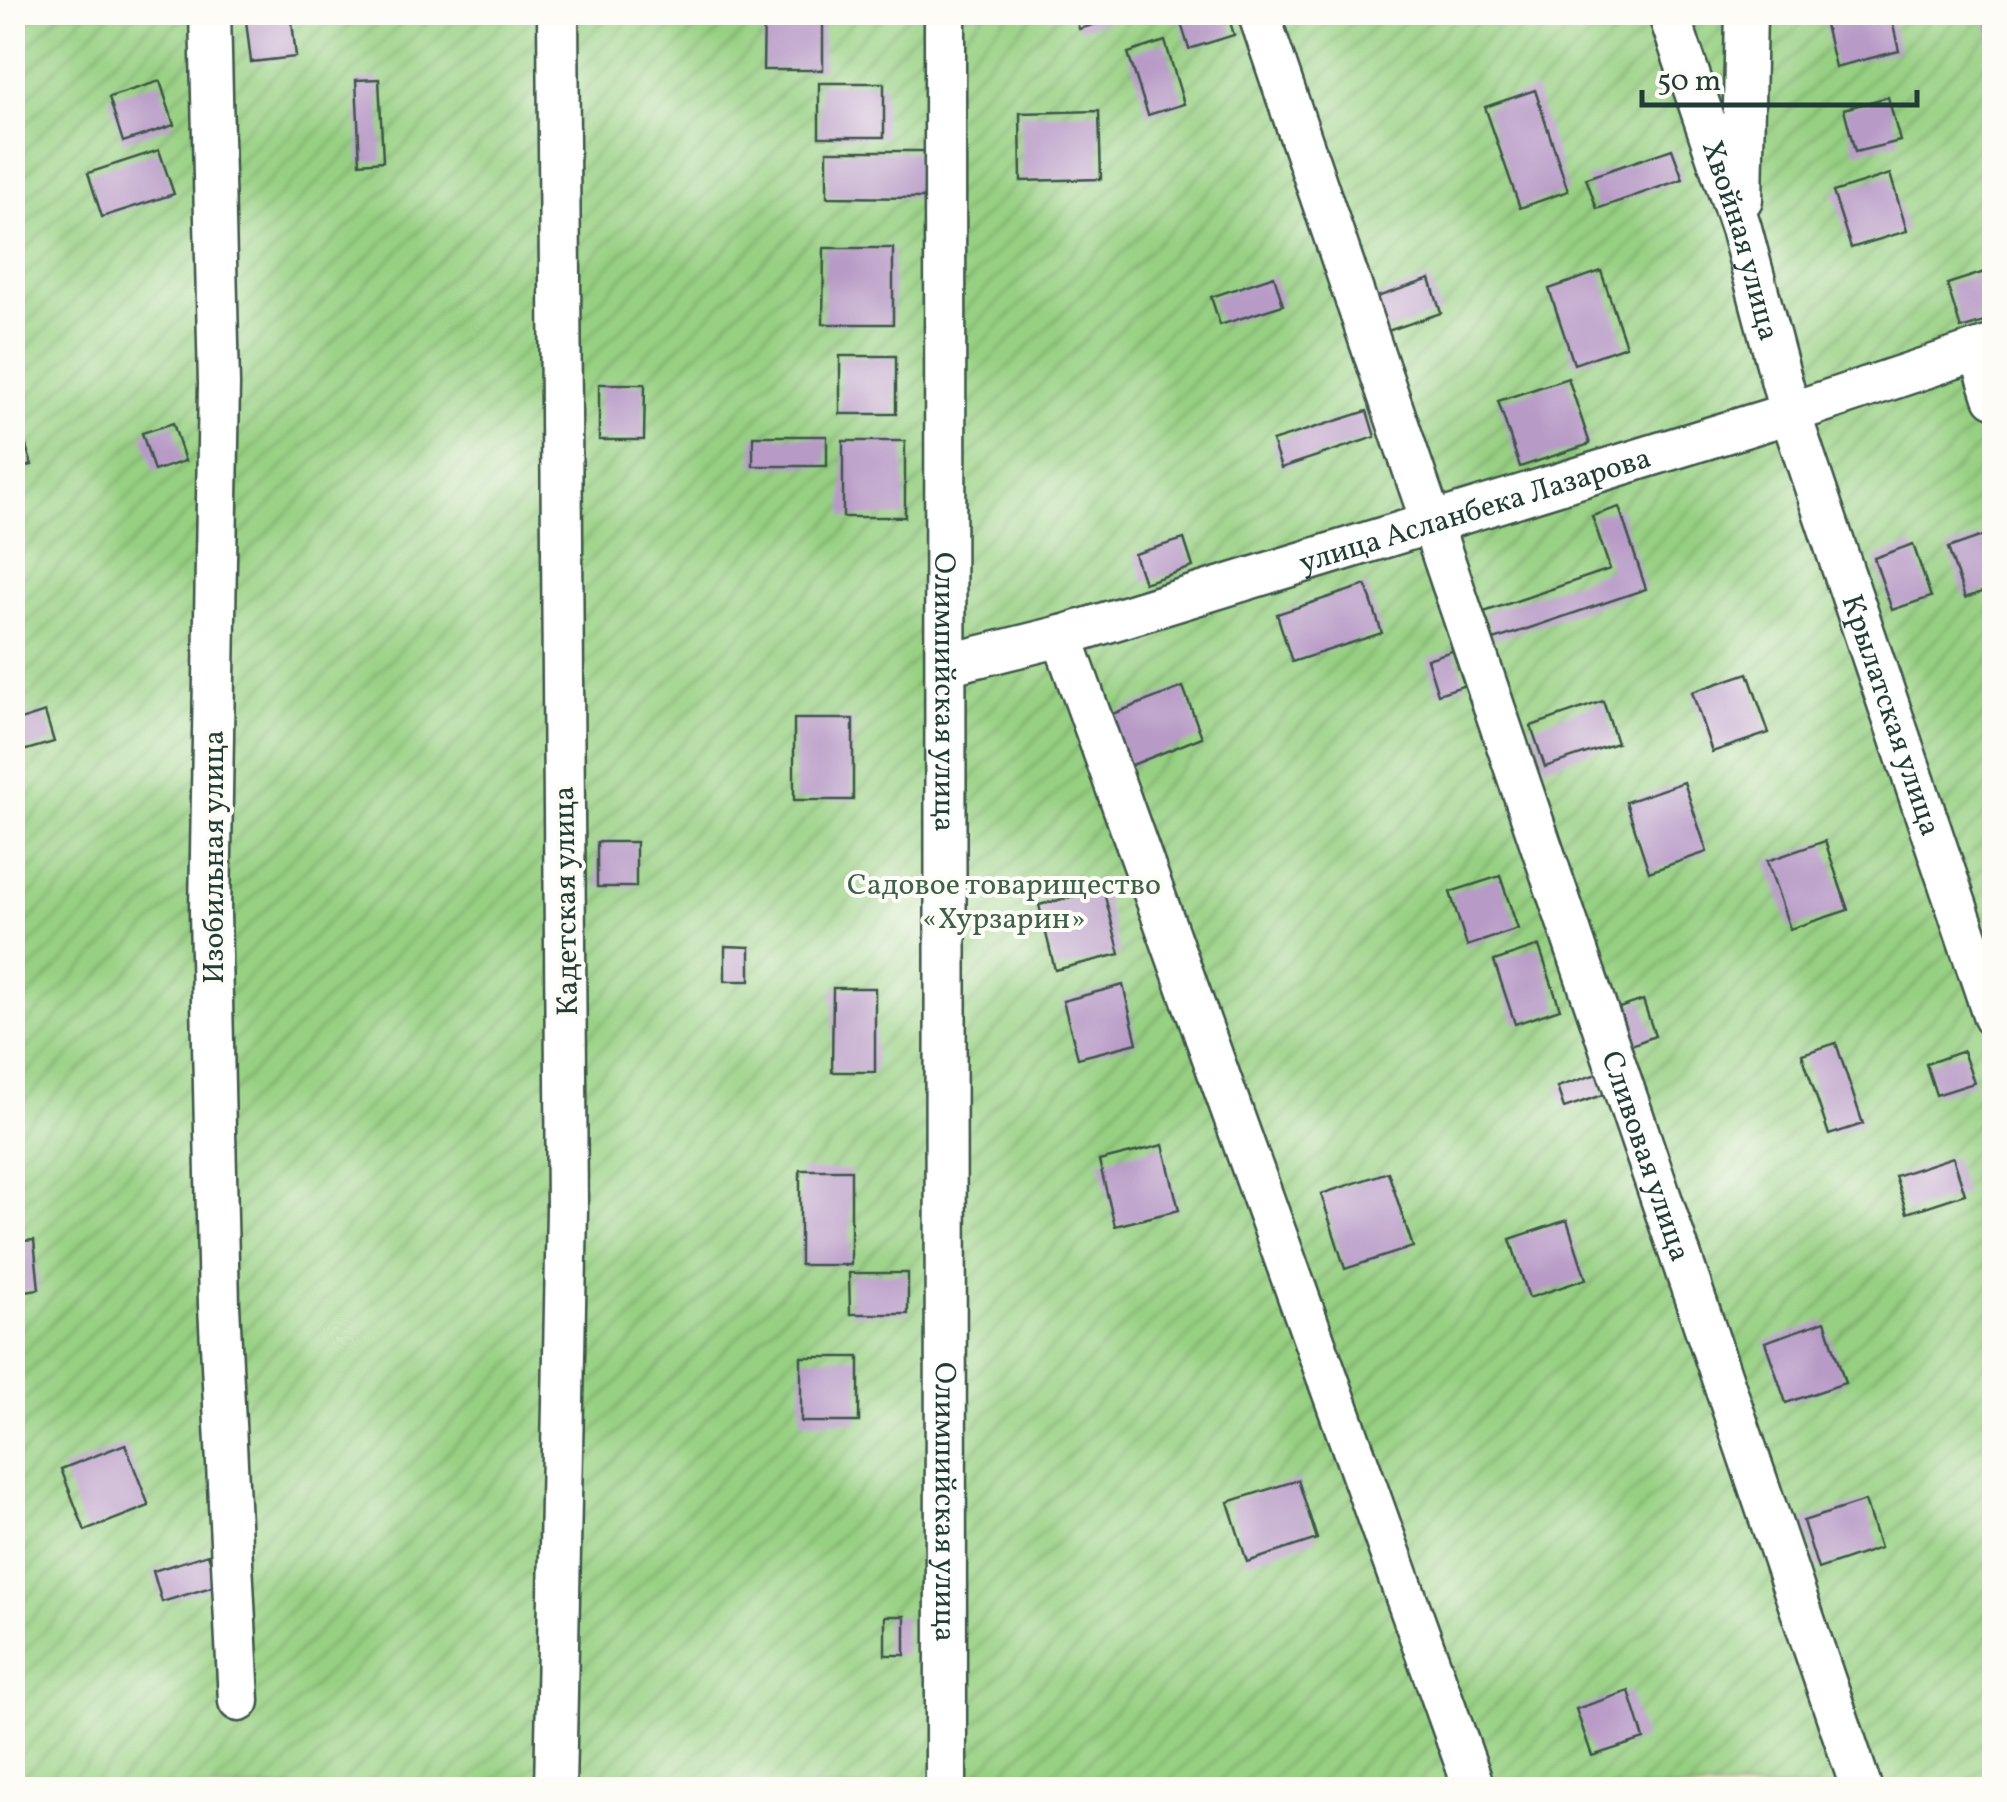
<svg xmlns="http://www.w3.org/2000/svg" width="2007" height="1802" font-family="Vollkorn,serif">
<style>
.garden{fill:url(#garden-furrows);stroke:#5b865b;stroke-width:2.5}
.building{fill:#b79ac6}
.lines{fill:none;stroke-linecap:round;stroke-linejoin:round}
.minor-casing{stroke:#3e5548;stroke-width:45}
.minor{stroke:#fff;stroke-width:40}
.labels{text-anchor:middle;stroke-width:8;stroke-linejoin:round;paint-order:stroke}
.street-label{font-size:30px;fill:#1f3d34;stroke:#fdfcf7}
.park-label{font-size:30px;fill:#3d6248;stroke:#fdfcf7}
</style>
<defs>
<pattern id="garden-furrows" width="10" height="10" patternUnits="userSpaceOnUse" patternTransform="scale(2.5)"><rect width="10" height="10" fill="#97d082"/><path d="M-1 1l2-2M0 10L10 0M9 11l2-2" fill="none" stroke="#7baa6b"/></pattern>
</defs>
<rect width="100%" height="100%" fill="#fdfcf7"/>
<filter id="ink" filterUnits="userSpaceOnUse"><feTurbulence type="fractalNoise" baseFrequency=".01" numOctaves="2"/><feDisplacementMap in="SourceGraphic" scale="20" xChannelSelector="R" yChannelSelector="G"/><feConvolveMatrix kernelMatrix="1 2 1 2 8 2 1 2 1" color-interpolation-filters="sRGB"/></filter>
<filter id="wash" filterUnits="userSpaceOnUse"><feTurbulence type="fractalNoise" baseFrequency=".0048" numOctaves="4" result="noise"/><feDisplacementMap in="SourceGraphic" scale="40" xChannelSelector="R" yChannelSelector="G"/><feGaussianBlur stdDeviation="2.25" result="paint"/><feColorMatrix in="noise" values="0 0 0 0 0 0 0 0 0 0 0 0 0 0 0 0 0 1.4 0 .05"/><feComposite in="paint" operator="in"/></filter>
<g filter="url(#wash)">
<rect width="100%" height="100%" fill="#eddfbc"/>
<rect class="garden" x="13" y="13" width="1981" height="1776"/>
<g id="blocks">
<g class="building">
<polygon points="245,12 291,12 296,57 251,62"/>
<polygon points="764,12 823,12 823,70 763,70"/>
<polygon points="1074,12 1112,12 1114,19 1079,29"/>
<polygon points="1204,12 1227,12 1234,35 1189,49 1180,20"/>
<polygon points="1822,12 1890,12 1899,51 1835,67"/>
<polygon points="1984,12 1994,12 1994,56 1993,56"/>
<polygon points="1165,41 1184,104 1148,115 1128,53"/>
<polygon points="379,79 383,161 360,163 356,80"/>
<polygon points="160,81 174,125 123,142 109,97"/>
<rect x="819" y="83" width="65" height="54"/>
<polygon points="1535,90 1568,191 1520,208 1485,107"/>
<polygon points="1888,97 1900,141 1855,152 1844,109"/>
<polygon points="1099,111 1101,179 1021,181 1020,113"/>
<polygon points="1672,149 1683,179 1597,209 1586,178"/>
<polygon points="159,150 174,194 102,217 88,173"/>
<polygon points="827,151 925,151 924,198 827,197"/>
<polygon points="1890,174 1907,231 1851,248 1833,192"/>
<polygon points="824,248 893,248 893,324 823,324"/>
<polygon points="1994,269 1994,319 1961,329 1947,284"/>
<polygon points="1601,271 1626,346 1574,364 1549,289"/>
<polygon points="1274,276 1283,305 1220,325 1211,297"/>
<polygon points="1430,279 1441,313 1382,333 1371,299"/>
<rect x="840" y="356" width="56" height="58"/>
<polygon points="1568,378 1590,444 1520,467 1498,401"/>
<polygon points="599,384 645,384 644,440 599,440"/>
<polygon points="1367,411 1375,437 1281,468 1272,441"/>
<polygon points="173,423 185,461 154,471 142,433"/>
<polygon points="20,427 32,465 12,471 12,430"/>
<rect x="753" y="436" width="74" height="30"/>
<rect x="843" y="441" width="62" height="76"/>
<polygon points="1619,507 1646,589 1494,640 1484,612 1610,569 1592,516"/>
<polygon points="1994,532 1994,588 1965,598 1948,548"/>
<polygon points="1184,539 1193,567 1144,583 1134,554"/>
<polygon points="1913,544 1931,597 1892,610 1874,558"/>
<polygon points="1366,585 1382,633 1292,662 1277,614"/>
<polygon points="1455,650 1466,685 1438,694 1427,659"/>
<polygon points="1748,673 1769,733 1712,752 1692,692"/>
<polygon points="1183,687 1202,737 1127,767 1107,716"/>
<polygon points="1603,701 1617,743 1545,767 1531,726"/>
<polygon points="45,712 54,742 23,751 14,722"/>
<rect x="794" y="719" width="59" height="81"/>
<polygon points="1684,782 1707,852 1649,872 1626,802"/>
<polygon points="1825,841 1848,910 1790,929 1767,861"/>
<rect x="597" y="842" width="39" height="45"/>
<polygon points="1500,876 1518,929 1467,946 1450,892"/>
<polygon points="1103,889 1120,954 1055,970 1039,905"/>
<polygon points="725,946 750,947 750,981 725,981"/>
<polygon points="1539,946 1560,1009 1515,1024 1494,961"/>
<polygon points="1123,985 1137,1043 1078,1058 1063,1001"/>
<polygon points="833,988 875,988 875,1072 832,1072"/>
<polygon points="1643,1000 1655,1036 1631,1045 1619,1008"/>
<polygon points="1836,1043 1863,1124 1829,1135 1802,1054"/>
<polygon points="1963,1051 1974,1083 1936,1095 1926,1064"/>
<polygon points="1600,1073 1606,1094 1564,1108 1557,1087"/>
<polygon points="1163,1145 1179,1210 1115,1226 1099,1161"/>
<polygon points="1953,1157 1965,1194 1907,1213 1895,1176"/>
<rect x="800" y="1170" width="51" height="95"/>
<polygon points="1388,1172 1413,1247 1345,1269 1321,1194"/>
<polygon points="1567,1220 1586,1279 1529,1298 1510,1239"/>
<polygon points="34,1240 39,1289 12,1293 12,1242"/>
<polygon points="849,1273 908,1273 908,1314 850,1314"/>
<polygon points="1825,1321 1845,1383 1786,1403 1765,1342"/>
<rect x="801" y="1357" width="58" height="65"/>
<polygon points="125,1444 149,1506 85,1531 61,1469"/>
<polygon points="1298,1480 1317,1539 1247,1562 1228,1502"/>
<polygon points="1865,1501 1880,1548 1818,1569 1803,1521"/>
<polygon points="208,1554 218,1585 162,1602 153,1571"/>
<rect x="885" y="1616" width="20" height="39"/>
<polygon points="1629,1691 1644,1739 1592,1756 1576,1709"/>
</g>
</g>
</g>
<g filter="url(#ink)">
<use href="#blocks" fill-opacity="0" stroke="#3e5548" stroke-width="2.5"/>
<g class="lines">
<defs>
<g id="minor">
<polyline points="210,12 219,384 210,912 219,1305 239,1701"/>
<path id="s1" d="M945,12L946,1790"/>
<path id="s2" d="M1258,12L1862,1790"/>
<path id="s3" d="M1668,12L1741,228L1790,413L1994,1017"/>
<polyline points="1742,199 1746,12"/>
<polyline points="1979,350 1994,397"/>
<polyline points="1062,636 1475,1790"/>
<path id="s4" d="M949,664L1062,636L1790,413L1994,345"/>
<polyline points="555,1790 567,1209 558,12"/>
</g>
</defs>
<use href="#minor" class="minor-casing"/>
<use href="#minor" class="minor"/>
</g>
</g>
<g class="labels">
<g class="street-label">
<text dy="10" stroke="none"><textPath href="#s3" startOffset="240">Хвойная улица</textPath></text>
<text dy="10" stroke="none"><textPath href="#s4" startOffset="548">улица Асланбека Лазарова</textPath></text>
<text dy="10" stroke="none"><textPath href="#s1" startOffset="680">Олимпийская улица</textPath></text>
<text dy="10" stroke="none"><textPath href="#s3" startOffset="738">Крылатская улица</textPath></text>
<text transform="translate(213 857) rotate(-90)" y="10">Изобильная улица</text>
<text transform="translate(565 901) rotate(-91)" y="10">Кадетская улица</text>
<text dy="10" stroke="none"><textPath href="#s2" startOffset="1208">Сливовая улица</textPath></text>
<text dy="10" stroke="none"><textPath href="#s1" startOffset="1490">Олимпийская улица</textPath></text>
</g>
<g class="park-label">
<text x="1004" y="894">Садовое товарищество<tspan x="1004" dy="34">«Хурзарин»</tspan></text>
</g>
</g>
<rect width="2007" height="1802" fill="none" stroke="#fdfcf7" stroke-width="50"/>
<path d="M1642 90v15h275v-15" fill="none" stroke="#1f3d34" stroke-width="5"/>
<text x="1657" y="90" font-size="30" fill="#1f3d34" stroke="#fdfcf7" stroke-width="8" paint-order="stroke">50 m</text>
</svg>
